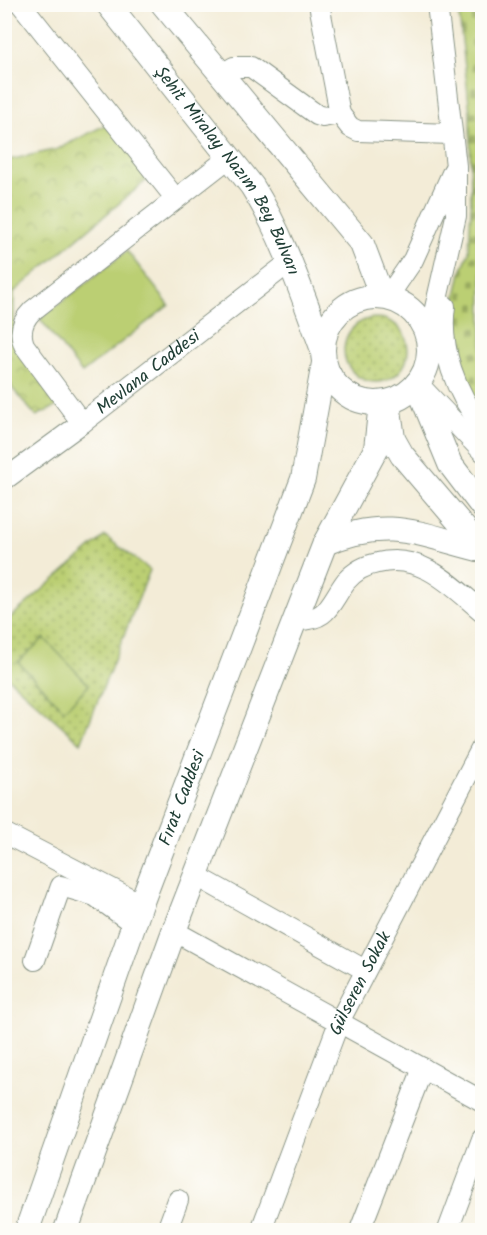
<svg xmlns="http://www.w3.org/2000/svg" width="487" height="1235" font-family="Kalam,sans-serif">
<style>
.grass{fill:url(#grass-dots);stroke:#6d8654;stroke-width:1.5}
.cemetery{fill:url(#cemetery-stones);stroke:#6d8654;stroke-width:1.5}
.park{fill:url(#park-crowns);stroke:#6d8654;stroke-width:1.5}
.pitch{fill:#bbcf73;stroke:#6d8654;stroke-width:1.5}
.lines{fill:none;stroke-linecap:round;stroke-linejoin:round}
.minor-casing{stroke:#899486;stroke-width:22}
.major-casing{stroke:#899486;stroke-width:26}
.minor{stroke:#fff;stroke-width:20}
.major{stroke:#fff;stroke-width:24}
.labels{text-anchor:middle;stroke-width:4.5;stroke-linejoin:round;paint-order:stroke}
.street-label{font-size:18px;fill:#1f3d34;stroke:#fdfcf7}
</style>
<defs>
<pattern id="grass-dots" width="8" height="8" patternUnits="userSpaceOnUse" patternTransform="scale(1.5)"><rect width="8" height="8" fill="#bbcf73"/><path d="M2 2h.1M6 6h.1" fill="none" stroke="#97a95f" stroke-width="1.8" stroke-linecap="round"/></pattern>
<pattern id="cemetery-stones" width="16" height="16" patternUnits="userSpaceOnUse" patternTransform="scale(1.5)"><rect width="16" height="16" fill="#bbcf73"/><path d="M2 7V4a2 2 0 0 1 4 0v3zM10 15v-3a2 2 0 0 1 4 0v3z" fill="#97a95f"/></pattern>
<pattern id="park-crowns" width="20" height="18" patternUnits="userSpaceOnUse" patternTransform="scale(1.5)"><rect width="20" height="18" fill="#bbcf73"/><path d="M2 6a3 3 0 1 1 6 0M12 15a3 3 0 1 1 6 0" fill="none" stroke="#97a95f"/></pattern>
</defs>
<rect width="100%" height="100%" fill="#fdfcf7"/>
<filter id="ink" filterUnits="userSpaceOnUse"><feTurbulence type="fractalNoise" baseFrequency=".0167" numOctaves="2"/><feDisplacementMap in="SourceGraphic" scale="12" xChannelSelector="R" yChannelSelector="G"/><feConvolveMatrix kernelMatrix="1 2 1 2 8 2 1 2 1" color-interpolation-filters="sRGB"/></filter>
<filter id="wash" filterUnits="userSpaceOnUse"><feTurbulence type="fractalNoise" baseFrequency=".008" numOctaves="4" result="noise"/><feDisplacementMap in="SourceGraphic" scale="24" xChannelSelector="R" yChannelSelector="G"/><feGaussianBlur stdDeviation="1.35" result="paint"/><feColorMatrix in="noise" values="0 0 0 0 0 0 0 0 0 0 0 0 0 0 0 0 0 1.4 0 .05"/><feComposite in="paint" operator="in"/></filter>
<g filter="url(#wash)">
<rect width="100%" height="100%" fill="#f3ecd7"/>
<g class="grass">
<circle cx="376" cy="350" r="32"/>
<polygon points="105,536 150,570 81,743 5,675 5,622"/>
</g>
<polygon class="cemetery" points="458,5 482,5 482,433 458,391 452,314 461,272 469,252 471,205 470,112"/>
<polygon class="park" points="111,122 160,169 14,292 14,328 68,401 36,416 5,380 4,161 58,149"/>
<g class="pitch">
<polygon points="127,251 169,305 82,373 40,319"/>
<polygon points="44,638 89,685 64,710 18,662"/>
</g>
</g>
<g filter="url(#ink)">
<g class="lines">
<defs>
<g id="minor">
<polyline points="21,4 176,199"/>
<polyline points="319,4 340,114 350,127 358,131 452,134"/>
<polyline points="222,74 234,67 251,67 317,115 323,117 340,114"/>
<polyline points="387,298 413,260 453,171"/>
<path d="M445,306C439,349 456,393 482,426"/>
<polyline points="428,339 456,216 456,166 437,4"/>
<polyline points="421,387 482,451"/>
<path d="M82,423L24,345C19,332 22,321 32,311L230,157"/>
<path id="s1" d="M4,480L82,423L291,261"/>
<path d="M295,620C329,621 329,604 346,581C354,572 366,565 378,563C421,552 452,586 482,611"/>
<polyline points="4,833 141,904"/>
<polyline points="195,875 365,970"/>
<polyline points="174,931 482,1101"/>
<polyline points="35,960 61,886 95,896 134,924"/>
<polyline points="167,1230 178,1200"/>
<path id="s2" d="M261,1230L339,1022L482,747"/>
<polyline points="360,1230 423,1068"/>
<polyline points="448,1230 482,1139"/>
</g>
<g id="major">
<path id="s3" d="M108,4L252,186C284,237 302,294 323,350"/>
<polyline points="163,4 362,244 382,297"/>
<circle cx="376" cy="350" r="53"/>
<polyline points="417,384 450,464 482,506"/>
<polyline points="389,410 393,439 402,455 482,549"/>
<path d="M325,543C389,516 420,535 482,550"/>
<path id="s4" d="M27,1230L141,904L303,479L324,363"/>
<polyline points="66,1230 174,931 325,543 376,449 381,403"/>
</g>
</defs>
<use href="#minor" class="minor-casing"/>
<use href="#major" class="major-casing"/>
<use href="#minor" class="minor"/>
<use href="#major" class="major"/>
</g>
</g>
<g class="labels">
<g class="street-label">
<text dy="6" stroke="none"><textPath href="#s3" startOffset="206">Şehit Miralay Nazım Bey Bulvarı</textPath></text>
<text dy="6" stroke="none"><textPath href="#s1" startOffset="180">Mevlana Caddesi</textPath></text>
<text dy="6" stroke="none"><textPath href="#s4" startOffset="459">Fırat Caddesi</textPath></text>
<text dy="6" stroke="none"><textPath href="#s2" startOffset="266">Gülseren Sokak</textPath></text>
</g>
</g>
<rect width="487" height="1235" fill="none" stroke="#fdfcf7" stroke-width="24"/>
</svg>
